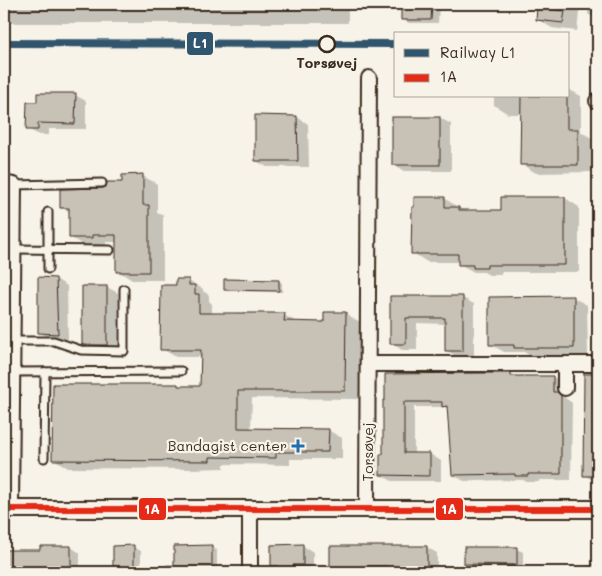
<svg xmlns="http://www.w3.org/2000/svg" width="602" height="576" font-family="Mali,sans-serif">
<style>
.shadow{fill:#0003}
.building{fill:#c8c1b6;stroke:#3b2a1e}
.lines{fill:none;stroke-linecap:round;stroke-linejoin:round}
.service-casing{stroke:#3b2a1e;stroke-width:11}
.minor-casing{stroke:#3b2a1e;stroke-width:18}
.tertiary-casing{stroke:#3b2a1e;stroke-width:20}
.service{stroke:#f7f3e8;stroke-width:7}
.minor{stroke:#f7f3e8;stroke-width:14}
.tertiary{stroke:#f7f3e8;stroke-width:16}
.bus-1-casing{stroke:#f7f3e8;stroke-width:10}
.bus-1{stroke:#e52b18;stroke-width:6}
.rail-1-casing{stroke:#f7f3e8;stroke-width:11}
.rail-1{stroke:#30556e;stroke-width:8}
.stop-dot{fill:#f7f3e8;stroke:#3b2a1e;stroke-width:2.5}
.poi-dot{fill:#1f6fb2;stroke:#f7f3e8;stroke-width:2}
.labels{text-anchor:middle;stroke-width:4.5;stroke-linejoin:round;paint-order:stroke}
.stop-label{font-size:14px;font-weight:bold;fill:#3b2a1e;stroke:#f7f3e8}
.poi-label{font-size:14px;fill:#3b2a1e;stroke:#f7f3e8;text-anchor:end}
.street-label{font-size:14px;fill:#3b2a1e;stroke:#f7f3e8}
.line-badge{stroke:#f7f3e8;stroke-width:2}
.badge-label{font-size:14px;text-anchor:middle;font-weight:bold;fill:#fff}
</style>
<rect width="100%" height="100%" fill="#f7f3e8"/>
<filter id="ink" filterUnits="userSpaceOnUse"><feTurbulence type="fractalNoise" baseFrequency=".02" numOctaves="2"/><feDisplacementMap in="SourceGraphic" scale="10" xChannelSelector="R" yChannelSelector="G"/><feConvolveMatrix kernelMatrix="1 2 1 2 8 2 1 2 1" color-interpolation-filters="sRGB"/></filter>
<g filter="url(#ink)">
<g class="shadow">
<rect x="4" y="4" width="344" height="19"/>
<polygon points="403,4 439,4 438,23 409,23 402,19"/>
<polygon points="539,4 580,4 577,31 552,28 537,19"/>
<polygon points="589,4 598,4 598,20 588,14"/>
<polygon points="568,89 581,96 581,132 592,138 592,172 536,173 521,164 522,114 508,114 494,105 494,96 568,96"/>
<polygon points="75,95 86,101 86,129 49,129 49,135 39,135 28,129 38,103"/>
<polygon points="297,117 308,124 309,167 267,167 256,161"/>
<polygon points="440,118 451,124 451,171 404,171 393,165"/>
<polygon points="143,176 157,184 157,212 163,215 163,280 132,280 118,271 117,242 106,242 106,246 84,246 70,237 70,212 62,208 103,189"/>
<polygon points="444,198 464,211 503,211 565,198 579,207 579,272 501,272 501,275 489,275 484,272 474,272 459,264 459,262 427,262 413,253"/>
<polygon points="56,279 67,286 68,339 50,339 39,332"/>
<polygon points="225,280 279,281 282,283 282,292 228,291 225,289"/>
<polygon points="189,281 203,289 203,291 209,295 209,301 212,304 212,314 284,315 298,323 325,323 325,313 346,314 360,322 359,399 252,398 251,429 328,430 342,438 342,459 290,459 290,465 224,464 224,468 192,469 68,468 54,459 177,386 181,388 202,388 202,357 176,357 162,349 177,287"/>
<polygon points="107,287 118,293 118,350 95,350 84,344"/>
<polygon points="392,297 463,298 474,304 474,357 457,357 446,350 446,324 417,323 417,350 402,350 391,343"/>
<polygon points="574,298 587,305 588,355 529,355 524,352 504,352 490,344"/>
<polygon points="510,374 515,377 553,377 564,383 564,397 572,403 571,480 539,480 539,482 527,482 523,480 464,481 453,475 448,409 445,407 414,407 414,454 430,454 441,461 441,481 392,481 381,475 384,455 384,402"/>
<polygon points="594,424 598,426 598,481 594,481 584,475"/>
<polygon points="302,545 313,552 313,571 279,572 279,569 272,565"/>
<polygon points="71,547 80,553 80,571 82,572 4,572 4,551 42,551"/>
<polygon points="114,547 133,547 141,551 141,572 114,572"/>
<polygon points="211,547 217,550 217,572 166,572 166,564 176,564"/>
<polygon points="426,547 437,553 437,566 447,572 341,572 331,566"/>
<polygon points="516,549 523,552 523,568 471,567 465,564"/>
<polygon points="598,560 598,572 586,572 584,569"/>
</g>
<g class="building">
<polygon points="401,4 432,4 431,20 401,20"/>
<polygon points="537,8 565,11 563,23 536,20"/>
<polygon points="37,93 76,93 75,124 38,123 38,130 26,130 27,102 37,102"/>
<polygon points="521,96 567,96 567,129 578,129 578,165 520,165"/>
<polygon points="255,115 297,116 298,161 255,161"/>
<rect x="392" y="117" width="48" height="48"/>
<polygon points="143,174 143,205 149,205 149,272 116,272 116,235 92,235 92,238 69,238 69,208 60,208 60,189 103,188 106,187 107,182 122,182 122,175"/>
<polygon points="414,197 445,197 445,207 459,207 459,210 501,210 501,197 565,197 565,265 487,265 487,268 473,268 473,265 458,265 458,254 411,254 412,207 414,207"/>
<polygon points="38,277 56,278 58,334 38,333"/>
<polygon points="176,279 189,279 189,285 195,285 195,294 199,294 199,313 285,313 284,321 324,322 324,312 346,312 345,391 238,391 238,428 329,429 328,452 276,452 276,458 210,457 210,461 52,460 53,384 178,384 178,386 200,386 201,350 160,350 161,285 176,285"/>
<polygon points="224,279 279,280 279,291 224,290"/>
<rect x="82" y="286" width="25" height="59"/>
<polygon points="390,296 463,296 463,351 445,351 445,318 406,318 406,344 390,344"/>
<polygon points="574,296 574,348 514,348 514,345 489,345 489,297"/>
<polygon points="481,373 511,373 511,376 553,376 553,392 557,392 561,396 561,474 528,474 528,476 515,476 515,474 452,475 447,406 442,407 442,402 404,402 404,453 430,453 430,476 380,475 380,454 383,454 383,400 385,400 385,374"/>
<polygon points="584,374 598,374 598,474 597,476 583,476"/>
<polygon points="303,544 303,565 293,565 293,572 277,572 277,566 271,566 271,545"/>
<polygon points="134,545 134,572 113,572 113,546"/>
<polygon points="212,545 212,572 174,572 174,546"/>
<polygon points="40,546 71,546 71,572 4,572 4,550 40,550"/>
<polygon points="330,546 427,546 427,572 387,572 387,566 330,567"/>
<polygon points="464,547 517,547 517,565 464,564"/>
</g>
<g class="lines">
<defs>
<g id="service">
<polyline points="14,185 102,183"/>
<polyline points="48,212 48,269"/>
<polyline points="14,249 110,250"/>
<polyline points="13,341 54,341 81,350 124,351 124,289"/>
<polyline points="13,372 181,371"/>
<polyline points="44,458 45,372"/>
</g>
<g id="minor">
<polyline points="597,101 598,100"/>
<polyline points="4,183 14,185 11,508"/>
<polyline points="368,364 598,364"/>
<polyline points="565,388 565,364"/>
<polyline points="367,509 369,78"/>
<polyline points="250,572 250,508"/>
</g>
<polyline id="tertiary" points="4,509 598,509"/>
</defs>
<use href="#service" class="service-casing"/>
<use href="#minor" class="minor-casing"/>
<use href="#tertiary" class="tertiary-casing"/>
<use href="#service" class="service"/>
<use href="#minor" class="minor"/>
<use href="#tertiary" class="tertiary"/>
<defs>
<polyline id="bus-1" points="4,509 598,509"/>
</defs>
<use href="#bus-1" class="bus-1-casing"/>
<use href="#bus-1" class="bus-1"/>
<defs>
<polyline id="rail-1" points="4,43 396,44"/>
</defs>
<use href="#rail-1" class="rail-1-casing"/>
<use href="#rail-1" class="rail-1"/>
</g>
</g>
<circle class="stop-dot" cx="327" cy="44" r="8"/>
<path class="poi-dot" d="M295.5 438.5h5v5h5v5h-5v5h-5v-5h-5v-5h5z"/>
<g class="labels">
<g class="stop-label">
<text x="327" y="68">Torsøvej</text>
</g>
<g class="poi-label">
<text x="287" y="451">Bandagist center</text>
</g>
<g class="street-label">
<text transform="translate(368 452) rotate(-90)" y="5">Torsøvej</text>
</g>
</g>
<g class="line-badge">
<rect x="186" y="31" width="28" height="25" rx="5" fill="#30556e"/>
<rect x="138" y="497" width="29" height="24" rx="5" fill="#e52b18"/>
<rect x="435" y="497" width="29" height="24" rx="5" fill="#e52b18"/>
</g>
<g class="badge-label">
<text x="200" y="48">L1</text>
<text x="152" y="514">1A</text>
<text x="449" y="514">1A</text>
</g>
<rect width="602" height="576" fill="none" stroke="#f7f3e8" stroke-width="20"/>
<rect x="10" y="10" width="582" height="556" fill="none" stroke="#3b2a1e" stroke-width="2" filter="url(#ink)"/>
<rect x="394" y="32" width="175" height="65" fill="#f7f3e8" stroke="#aca397"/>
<rect x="404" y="49" width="25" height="8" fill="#30556e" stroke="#aca397"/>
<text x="440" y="58" font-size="15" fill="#3b2a1e">Railway L1</text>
<rect x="404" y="74" width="25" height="8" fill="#e52b18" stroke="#aca397"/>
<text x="440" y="82" font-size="15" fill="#3b2a1e">1A</text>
</svg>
